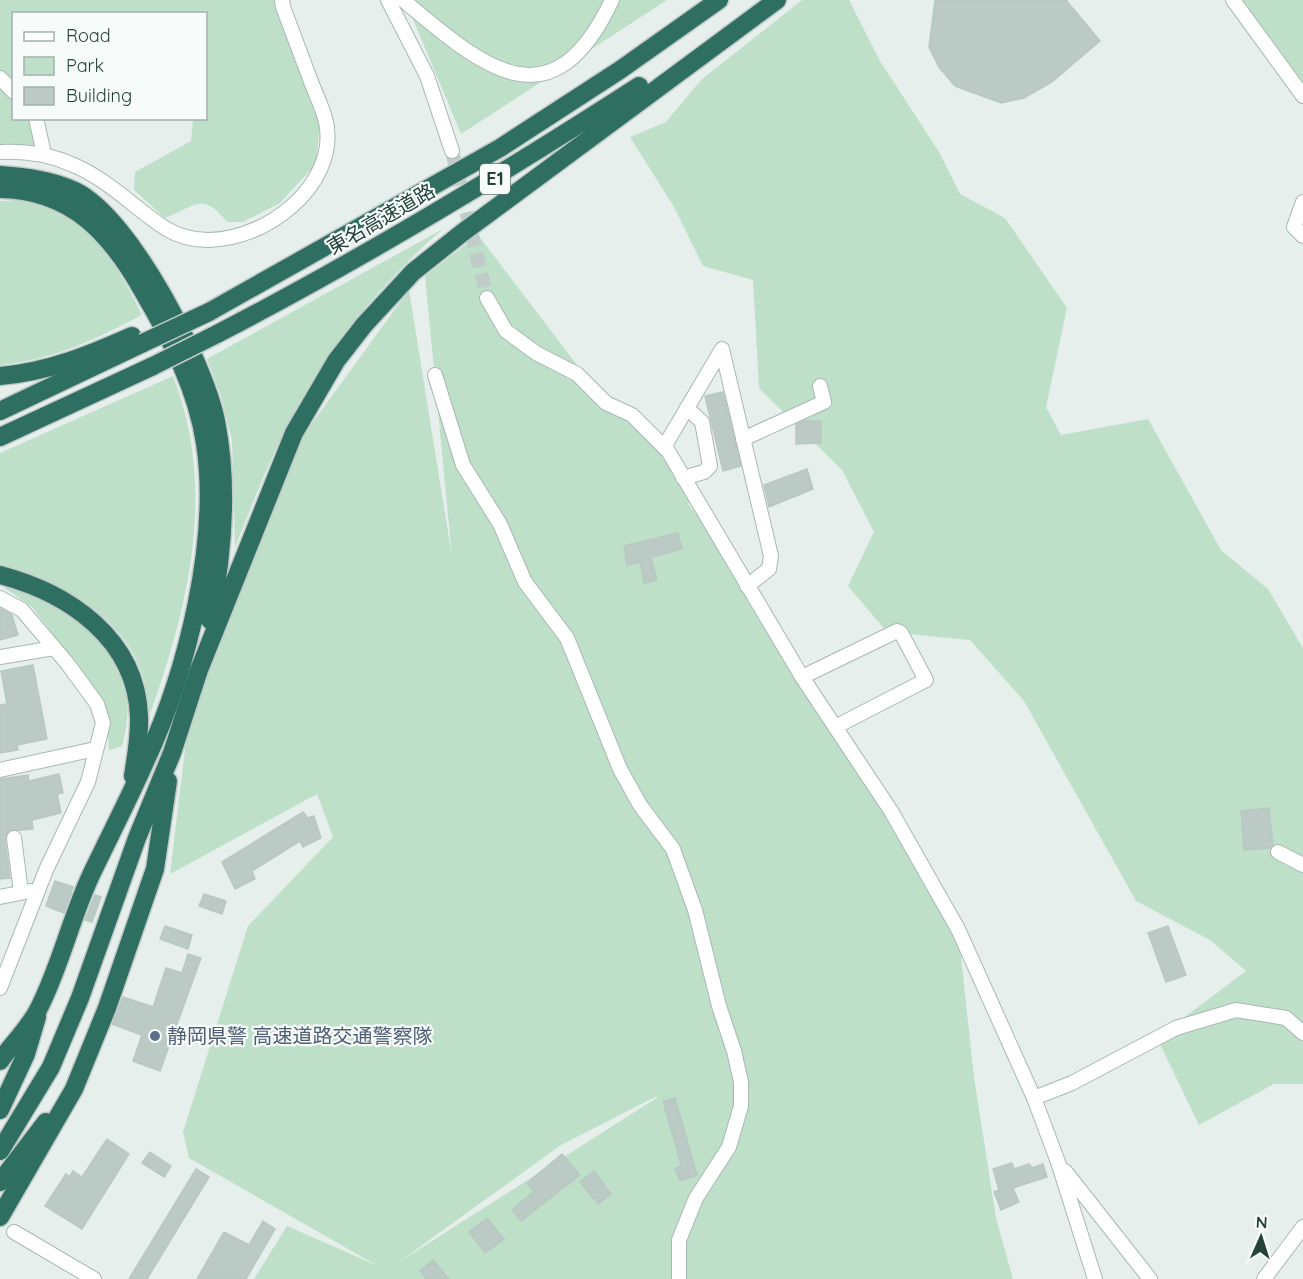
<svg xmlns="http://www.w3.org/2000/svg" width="1303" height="1279" font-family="Quicksand,'Noto Sans JP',sans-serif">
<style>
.green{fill:#bfe0c8;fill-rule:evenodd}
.building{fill:#bbcac4;stroke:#b8c9c2;stroke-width:1.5}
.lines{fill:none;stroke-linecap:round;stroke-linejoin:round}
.minor-tunnel{stroke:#bfccc8;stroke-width:14;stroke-dasharray:14 7;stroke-linecap:butt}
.minor-casing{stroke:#a8b8b2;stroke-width:16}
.highway-casing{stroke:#c2cac8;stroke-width:21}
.minor{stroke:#fff;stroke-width:14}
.highway{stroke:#2f6f62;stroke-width:18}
.highway-bridge-casing{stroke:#c2cac8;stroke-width:21;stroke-linecap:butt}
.highway-bridge{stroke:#2f6f62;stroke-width:18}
.service-dot{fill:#5c6f8a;stroke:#f7fbf9;stroke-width:2}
.labels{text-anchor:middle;stroke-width:4.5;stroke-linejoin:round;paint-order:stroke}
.shield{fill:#f7fbf9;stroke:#637a73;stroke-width:1.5}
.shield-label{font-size:18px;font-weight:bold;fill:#24423a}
.street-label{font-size:20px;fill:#24423a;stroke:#f7fbf9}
.service-label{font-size:20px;fill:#4e5e75;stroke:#f7fbf9;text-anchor:start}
</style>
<rect width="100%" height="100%" fill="#e6efeb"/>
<g class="green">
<path d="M0,0H274L301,76L320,121L316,164L280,203L243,222H227C203,192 196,205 165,218L134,190L135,172L191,141L193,119L206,118V14H14V118L30,119L36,147L0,148Z"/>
<polygon points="405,0 667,0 461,134"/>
<polygon points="802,0 849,0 880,61 939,152 960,194 1005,218 1067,308 1046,407 1061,435 1148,419 1221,550 1268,589 1303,648 1303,1084 1274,1084 1199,1125 1157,1038 1246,971 1210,940 1136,901 1024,701 970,640 887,632 848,586 874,532 842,470 759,388 753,280 703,266 674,207 630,137 666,122 701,80"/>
<polygon points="1234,0 1303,0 1303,91"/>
<path d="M21,200C87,215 114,258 142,315C94,340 55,359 0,365V201Z"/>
<path d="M443,229C377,286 326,351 286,429C266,467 251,508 235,547L232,440L221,396L207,359Z"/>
<path d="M478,235L606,403L662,446L695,499L688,504L735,564L958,929L974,1077L996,1218L1013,1279H254L287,1226L378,1266L189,1158L183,1132L248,926L333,837L317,794L170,874L192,692L299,441L409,290L452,557L425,276ZM655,1097H658L399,1262L561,1145Z"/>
<path d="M173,376C217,488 189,605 150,714C147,702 147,689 143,677C125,614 57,584 0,565V453Z"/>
<path d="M2,586C24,593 49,598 68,611C116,643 139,690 122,746L109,750L106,715L96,690L32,607Z"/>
</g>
<g class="building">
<polygon points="935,0 1066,0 1100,41 1052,82 1024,98 1001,103 955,86 939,67 929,47"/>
<polygon points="723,392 741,466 723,471 705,396"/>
<polygon points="803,421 821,421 821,443 796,444 796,425"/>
<polygon points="807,469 813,489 769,507 764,485"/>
<polygon points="678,533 682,549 651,557 657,580 644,583 640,562 627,565 624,546"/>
<polygon points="0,608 12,615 18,635 0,640"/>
<polygon points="33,665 47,739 17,745 18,750 0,753 0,705 7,704 1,671"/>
<polygon points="59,774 63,793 57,794 61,813 32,820 33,829 8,831 5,839 10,878 0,879 0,779 28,775 29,781"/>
<polygon points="1269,808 1273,845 1270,848 1244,850 1241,811"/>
<polygon points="303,812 308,818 314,816 321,838 303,847 300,841 252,871 255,879 235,889 222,862"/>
<polygon points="55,881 73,887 64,913 46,906"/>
<polygon points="204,894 226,901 222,914 199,906"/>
<polygon points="95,895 101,897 92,922 85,920"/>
<polygon points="165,926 192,935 188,949 160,939"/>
<polygon points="1168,926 1186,975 1166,982 1148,933"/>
<polygon points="188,954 201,958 160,1071 133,1061 142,1035 112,1024 123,997 153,1007 166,968 182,973"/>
<polygon points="675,1098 697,1175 680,1181 675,1169 681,1165 663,1101"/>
<polygon points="107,1139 129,1154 82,1229 45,1206 66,1174 69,1177 73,1171 82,1177"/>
<polygon points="150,1152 171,1166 164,1177 142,1163"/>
<polygon points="562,1154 580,1175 521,1221 512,1210 534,1191 527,1183"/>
<polygon points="1012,1163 1014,1169 1029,1164 1032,1168 1043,1164 1047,1177 1013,1188 1019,1202 1001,1210 994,1192 999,1190 993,1169"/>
<polygon points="196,1169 209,1177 147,1279 129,1279"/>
<polygon points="594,1171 611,1194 598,1204 580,1182"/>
<polygon points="487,1218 504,1239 485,1253 469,1232"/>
<polygon points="263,1221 275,1229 246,1279 197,1279 224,1232 249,1245"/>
<polygon points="433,1260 449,1279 426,1279 420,1271"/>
</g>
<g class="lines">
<polyline class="minor-tunnel" points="452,151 487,298"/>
<defs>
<g id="minor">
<polyline points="388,0 427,76 452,151"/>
<path d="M403,0C482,66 551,129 612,0"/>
<polyline points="1233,0 1303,96"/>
<polyline points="0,78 14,92"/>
<polyline points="36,118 44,154"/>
<path d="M0,152C25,151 48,154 71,164C108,179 133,207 165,228C205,253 259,235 292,206C315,186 333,155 326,122C323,108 315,93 310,79C301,55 292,31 283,7L282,0"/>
<polyline points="1303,202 1294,227 1303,236"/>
<polyline points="487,298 506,331 536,353 577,374 606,403 632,415 668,451 802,677 891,811 958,929 1034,1098 1058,1162 1095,1279"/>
<polyline points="435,375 463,465 500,524 525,582 567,638 620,769 640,805 673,849 695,910 719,1006 734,1051 741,1082 741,1106 729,1147 696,1198 679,1240 679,1279"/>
<polyline points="743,439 824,402 820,386"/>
<polyline points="664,447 722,349 771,556 769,569 747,586"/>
<polyline points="683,478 704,472 710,466 702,422 687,408"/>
<polyline points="0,598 22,610 67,663 97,704 103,723 88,782 46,870 0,988"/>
<polyline points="0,657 54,648"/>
<polyline points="802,677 897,631 901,633 926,680 837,726"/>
<polyline points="0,770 95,749"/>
<polyline points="14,838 21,892"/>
<polyline points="1278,852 1303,865"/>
<polyline points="0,897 30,891"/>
<polyline points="1034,1098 1072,1083 1176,1028 1236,1010 1286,1018 1303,1033"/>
<polyline points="1065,1171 1150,1279"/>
<polyline points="14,1232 94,1279"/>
<polyline points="1264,1279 1303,1227"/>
</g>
<g id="highway">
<path d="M0,175C26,177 51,180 75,191C131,218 204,362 216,421C229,487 223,555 210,620"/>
<path d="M0,189C72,190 111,234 144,293C171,339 197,390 205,443C220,540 187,672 146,760C129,799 109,837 91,875C71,918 60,967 39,1008C30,1027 12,1044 0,1061"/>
<polyline points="209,312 500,148 620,70 719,0"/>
<path d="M217,334C362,259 501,175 639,86"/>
<path d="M0,376C48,372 89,355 132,336"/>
<polyline points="0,411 143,343"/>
<polyline points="0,437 153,366"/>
<path d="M0,575C68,593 136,638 139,716C140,736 136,756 133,776"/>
<polyline points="0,1110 26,1054 37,1017"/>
<polyline points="0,1151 51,1067 80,998 137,838 172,753 199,670 294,433 336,361 364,325 413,272 462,233 777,0"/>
<polyline points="0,1182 46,1122"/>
<polyline points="0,1217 74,1089 107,1008 155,869 168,781"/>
</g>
</defs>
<use href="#minor" class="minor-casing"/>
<use href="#highway" class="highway-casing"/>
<use href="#minor" class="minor"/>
<use href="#highway" class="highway"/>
<defs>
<g id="highway-bridge">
<polyline points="143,343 209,312"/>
<polyline points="153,366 217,334"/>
</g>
</defs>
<use href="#highway-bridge" class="highway-bridge-casing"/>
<use href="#highway-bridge" class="highway-bridge"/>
</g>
<circle class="service-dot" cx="155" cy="1036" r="6"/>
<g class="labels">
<rect class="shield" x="480" y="164" width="30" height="30" rx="4.5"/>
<g class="shield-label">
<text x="495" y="185">E1</text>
</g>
<g class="street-label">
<text transform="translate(381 219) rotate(-30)" y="7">東名高速道路</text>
</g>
<g class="service-label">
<text x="167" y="1043">静岡県警 高速道路交通警察隊</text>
</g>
</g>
<rect x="12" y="12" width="195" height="108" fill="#f7fbf9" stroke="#a3b1ad" stroke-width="1.5"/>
<rect x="24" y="32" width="30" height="9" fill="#ffffff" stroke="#a3b1ad" stroke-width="1.5"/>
<text x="66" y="42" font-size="18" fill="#24423a">Road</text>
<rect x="24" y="57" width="30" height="18" fill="#bfe0c8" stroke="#a3b1ad" stroke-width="1.5"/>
<text x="66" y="72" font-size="18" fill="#24423a">Park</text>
<rect x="24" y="87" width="30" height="18" fill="#bbcac4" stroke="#a3b1ad" stroke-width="1.5"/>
<text x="66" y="102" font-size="18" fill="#24423a">Building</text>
<g transform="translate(1261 1237) rotate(3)" stroke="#f7fbf9" stroke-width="4.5" paint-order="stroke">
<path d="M0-4.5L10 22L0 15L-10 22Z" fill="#24423a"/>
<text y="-9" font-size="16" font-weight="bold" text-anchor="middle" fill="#24423a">N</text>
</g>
</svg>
